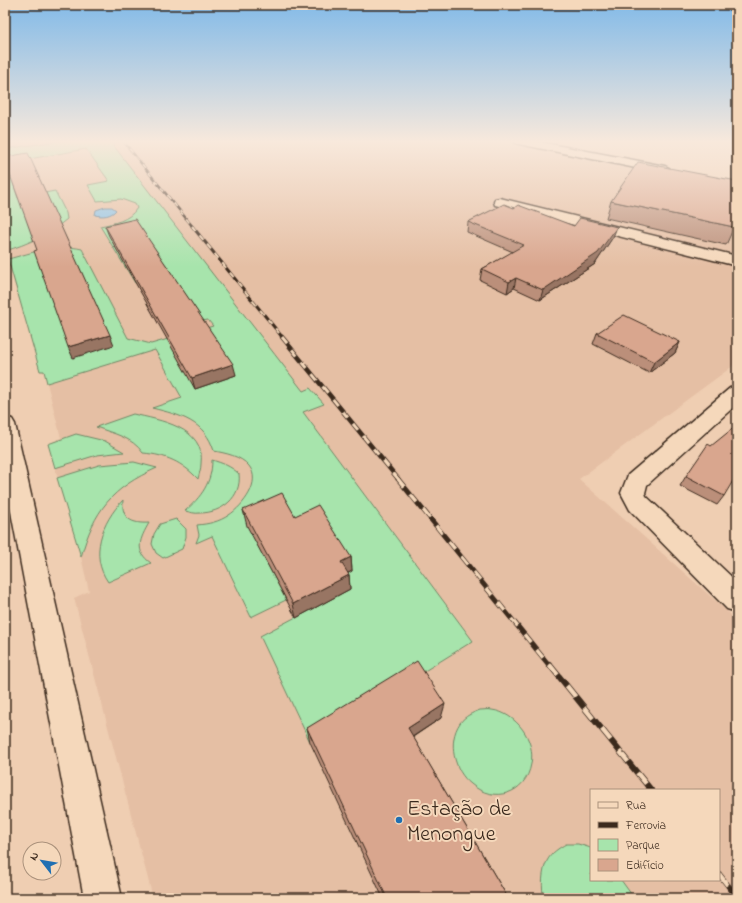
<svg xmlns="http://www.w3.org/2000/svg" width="742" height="903" font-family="'Indie Flower',sans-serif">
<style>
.built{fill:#e5bfa4;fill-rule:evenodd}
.green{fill:#a7e4ac;stroke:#718765}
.water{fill:#8ac3e9;stroke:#6a8698}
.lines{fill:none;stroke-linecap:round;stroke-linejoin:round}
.street-casing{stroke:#3b2a1e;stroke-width:3}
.secondary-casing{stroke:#3b2a1e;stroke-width:3}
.street{fill:#f5d8bb;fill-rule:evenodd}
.secondary{fill:#f5d8bb;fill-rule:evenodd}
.rail-far4-casing{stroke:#3b2a1e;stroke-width:2.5}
.rail-far3-casing{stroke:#3b2a1e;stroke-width:3}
.rail-far2-casing{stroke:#3b2a1e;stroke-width:4.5}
.rail-far1-casing{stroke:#3b2a1e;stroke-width:5}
.rail-casing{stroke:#3b2a1e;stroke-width:6}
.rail-far4{stroke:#f5d8bb;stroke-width:1.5;stroke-dasharray:5;stroke-linecap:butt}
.rail-far3{stroke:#f5d8bb;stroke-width:2;stroke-dasharray:6;stroke-linecap:butt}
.rail-far2{stroke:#f5d8bb;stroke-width:3;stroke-dasharray:8;stroke-linecap:butt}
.rail-far1{stroke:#f5d8bb;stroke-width:3.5;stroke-dasharray:10;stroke-linecap:butt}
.rail{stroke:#f5d8bb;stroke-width:4.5;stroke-dasharray:14;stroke-linecap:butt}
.wall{fill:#bb8f7a;stroke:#3b2a1e}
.shaded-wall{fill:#987463;stroke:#3b2a1e}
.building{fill:#d9a68e;stroke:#3b2a1e}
.poi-dot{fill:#1f6fb2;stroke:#f5d8bb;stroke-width:1.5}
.labels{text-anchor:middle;stroke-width:4;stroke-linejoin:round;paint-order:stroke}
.near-poi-label{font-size:22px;fill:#3b2a1e;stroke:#f5d8bb;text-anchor:start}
</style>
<rect width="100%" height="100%" fill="#efceb2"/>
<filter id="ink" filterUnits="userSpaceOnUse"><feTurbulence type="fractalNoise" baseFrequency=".025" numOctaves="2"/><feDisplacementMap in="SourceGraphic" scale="8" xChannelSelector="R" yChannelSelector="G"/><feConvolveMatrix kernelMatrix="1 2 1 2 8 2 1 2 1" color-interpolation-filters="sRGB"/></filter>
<g filter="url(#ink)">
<path class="built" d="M5,141H494L737,189V363L579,479L737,620V898H153L74,598L89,591L81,557L48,444L61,438L44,371H40L5,252ZM591,790H719V880H591Z"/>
<g class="green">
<path d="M58,141H110L303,391L310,388L324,404L303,412L473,641L310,742L260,636L349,589L342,576L352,571L247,525L286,600L251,617L212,536L196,543L199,535L197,525C208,524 219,522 229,515C243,506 262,482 249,466C241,456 225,453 214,451C205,421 180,415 152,408L182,398L155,350L47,383L44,371H40L8,259C32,253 57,243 82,249L128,338L151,344L213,326L208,320L180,325L135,283L100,226C114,223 129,221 137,208L135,204L121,199L97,201L88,185L109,181L86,149L6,163L18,198L55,191L66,213L67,219C48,235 28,244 5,251V149Z"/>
<path d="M133,414C159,420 206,427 201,464C201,469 199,474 198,479C182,462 166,455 143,453C132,437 114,434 96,427Z"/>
<polygon points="76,434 105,441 124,452 97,455 55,468 48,444"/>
<path d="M212,460C222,463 231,466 239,474C242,497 222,513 200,513C195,514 190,512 185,511C201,497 212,483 212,460Z"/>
<path d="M134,462L157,468C112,488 94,510 81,557L57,478L99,465Z"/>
<path d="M123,500C121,519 132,524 149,523C140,539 134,551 151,563L108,582C89,555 102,522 123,500Z"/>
<polygon points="176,519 186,529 186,537 182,549 163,558 156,553 152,544 154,534 160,524"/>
<path d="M480,710C484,710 488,709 492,710C516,713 536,740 531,764C526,794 494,804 471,784C454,771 447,742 460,723C465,716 472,713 480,710Z"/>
<path d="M566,844H578L591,848V880H621L634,898H544C541,888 542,870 547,861C551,853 559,848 566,844Z"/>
</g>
<path class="water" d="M105,207H112L116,210C111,216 103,217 95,215L96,210Z"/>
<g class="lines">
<defs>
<g id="street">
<polygon points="500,198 737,256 737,266 495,205 494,202 495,199"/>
<polygon points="737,386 737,404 647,485 645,493 646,496 737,582 737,612 727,609 630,510 621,493 628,475 730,388"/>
</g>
<g id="secondary">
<polygon points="514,141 535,141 665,166 669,168 671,170 669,172 665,174 519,144 515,143"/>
<polygon points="5,417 12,419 15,424 122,898 84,898 5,480"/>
</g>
</defs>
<use href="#street" class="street-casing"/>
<use href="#secondary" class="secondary-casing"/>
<use href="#street" class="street"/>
<use href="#secondary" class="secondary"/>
<defs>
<polyline id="rail-far4" points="123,141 193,227"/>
<polyline id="rail-far3" points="192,226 283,338"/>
<polyline id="rail-far2" points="282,337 399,480"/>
<polyline id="rail-far1" points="398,479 549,665"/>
<g id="rail">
<polyline points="549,664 651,790"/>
<polyline points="719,874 737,897"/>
</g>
</defs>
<use href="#rail-far4" class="rail-far4-casing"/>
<use href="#rail-far3" class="rail-far3-casing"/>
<use href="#rail-far2" class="rail-far2-casing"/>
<use href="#rail-far1" class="rail-far1-casing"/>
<use href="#rail" class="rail-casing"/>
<use href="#rail-far4" class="rail-far4"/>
<use href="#rail-far3" class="rail-far3"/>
<use href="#rail-far2" class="rail-far2"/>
<use href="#rail-far1" class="rail-far1"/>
<use href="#rail" class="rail"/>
</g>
<g class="wall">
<polygon points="611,201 734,227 726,245 606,218"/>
<polygon points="514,208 574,226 613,237 595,264 540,300 514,288 507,293 480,280 482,269 513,252 467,232 468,222"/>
<polygon points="105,226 236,375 195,389 109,236"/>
<polygon points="597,333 680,342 675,353 649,373 593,344"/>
<polygon points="711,446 724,496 717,505 680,486 686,476"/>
<polygon points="243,510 295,516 351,557 352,571 348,573 349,575 350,589 296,618 247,526"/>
<polygon points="441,718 413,737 508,898 383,898 310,742 307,728"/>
</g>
<g class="shaded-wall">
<polygon points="617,227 613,237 595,264 540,300 543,290"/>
<polygon points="516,278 514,288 507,293 509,282"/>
<polygon points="110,335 114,345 73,358 68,347"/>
<polygon points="680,342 675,353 649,373 654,362"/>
<polygon points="233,364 236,375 195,389 192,378"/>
<polygon points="351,557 352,571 342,576 341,562"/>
<polygon points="349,575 350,589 296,618 293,604"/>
<polygon points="445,704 441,718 406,741 408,728"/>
</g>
<g class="building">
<polygon points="28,153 110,335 68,347 34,251 37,250 5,161 5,157"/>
<polygon points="638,162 737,181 737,218 734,227 611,201"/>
<polygon points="504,204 514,208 518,205 574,226 580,218 617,227 598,253 543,290 516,278 509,282 482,269 524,245 468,222"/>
<polygon points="135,219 233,364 192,378 105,226"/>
<polygon points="624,315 680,342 654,362 597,333"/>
<polygon points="737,425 737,474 724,496 686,476 708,444 711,446"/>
<polygon points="282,493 295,516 318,505 351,557 341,562 349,575 293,604 243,510"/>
<polygon points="417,661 445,704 408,728 508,898 387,898 307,728"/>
</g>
</g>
<linearGradient id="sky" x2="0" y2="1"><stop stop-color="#82bae8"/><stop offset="0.53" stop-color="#f8e9dc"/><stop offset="1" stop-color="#f8e9dc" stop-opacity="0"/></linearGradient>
<rect width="742" height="267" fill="url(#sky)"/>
<circle class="poi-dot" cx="399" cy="820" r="4"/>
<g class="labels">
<g class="near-poi-label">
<text x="407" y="815">Estação de<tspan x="407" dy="25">Menongue</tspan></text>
</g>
</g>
<rect width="742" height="903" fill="none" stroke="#f5d8bb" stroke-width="20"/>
<rect x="10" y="10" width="722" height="883" fill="none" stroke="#3b2a1e" stroke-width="1.5" filter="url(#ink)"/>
<rect x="590" y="789" width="130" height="92" fill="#f5d8bb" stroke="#ab927c"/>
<rect x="598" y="802" width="20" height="6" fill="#f5d8bb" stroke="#ab927c"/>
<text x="626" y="809" font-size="12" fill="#3b2a1e">Rua</text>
<rect x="598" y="822" width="20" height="6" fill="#3b2a1e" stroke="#ab927c"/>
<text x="626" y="829" font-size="12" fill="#3b2a1e">Ferrovia</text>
<rect x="598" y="839" width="20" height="12" fill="#a7e4ac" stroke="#ab927c"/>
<text x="626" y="849" font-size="12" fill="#3b2a1e">Parque</text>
<rect x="598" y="859" width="20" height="12" fill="#d9a68e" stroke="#ab927c"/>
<text x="626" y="869" font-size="12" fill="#3b2a1e">Edifício</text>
<g transform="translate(42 861) rotate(301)"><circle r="19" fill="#f5d8bb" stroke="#ab927c"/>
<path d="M0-3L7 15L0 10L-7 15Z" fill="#1f6fb2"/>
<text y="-6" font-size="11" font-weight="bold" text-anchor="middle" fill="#3b2a1e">N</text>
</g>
</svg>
